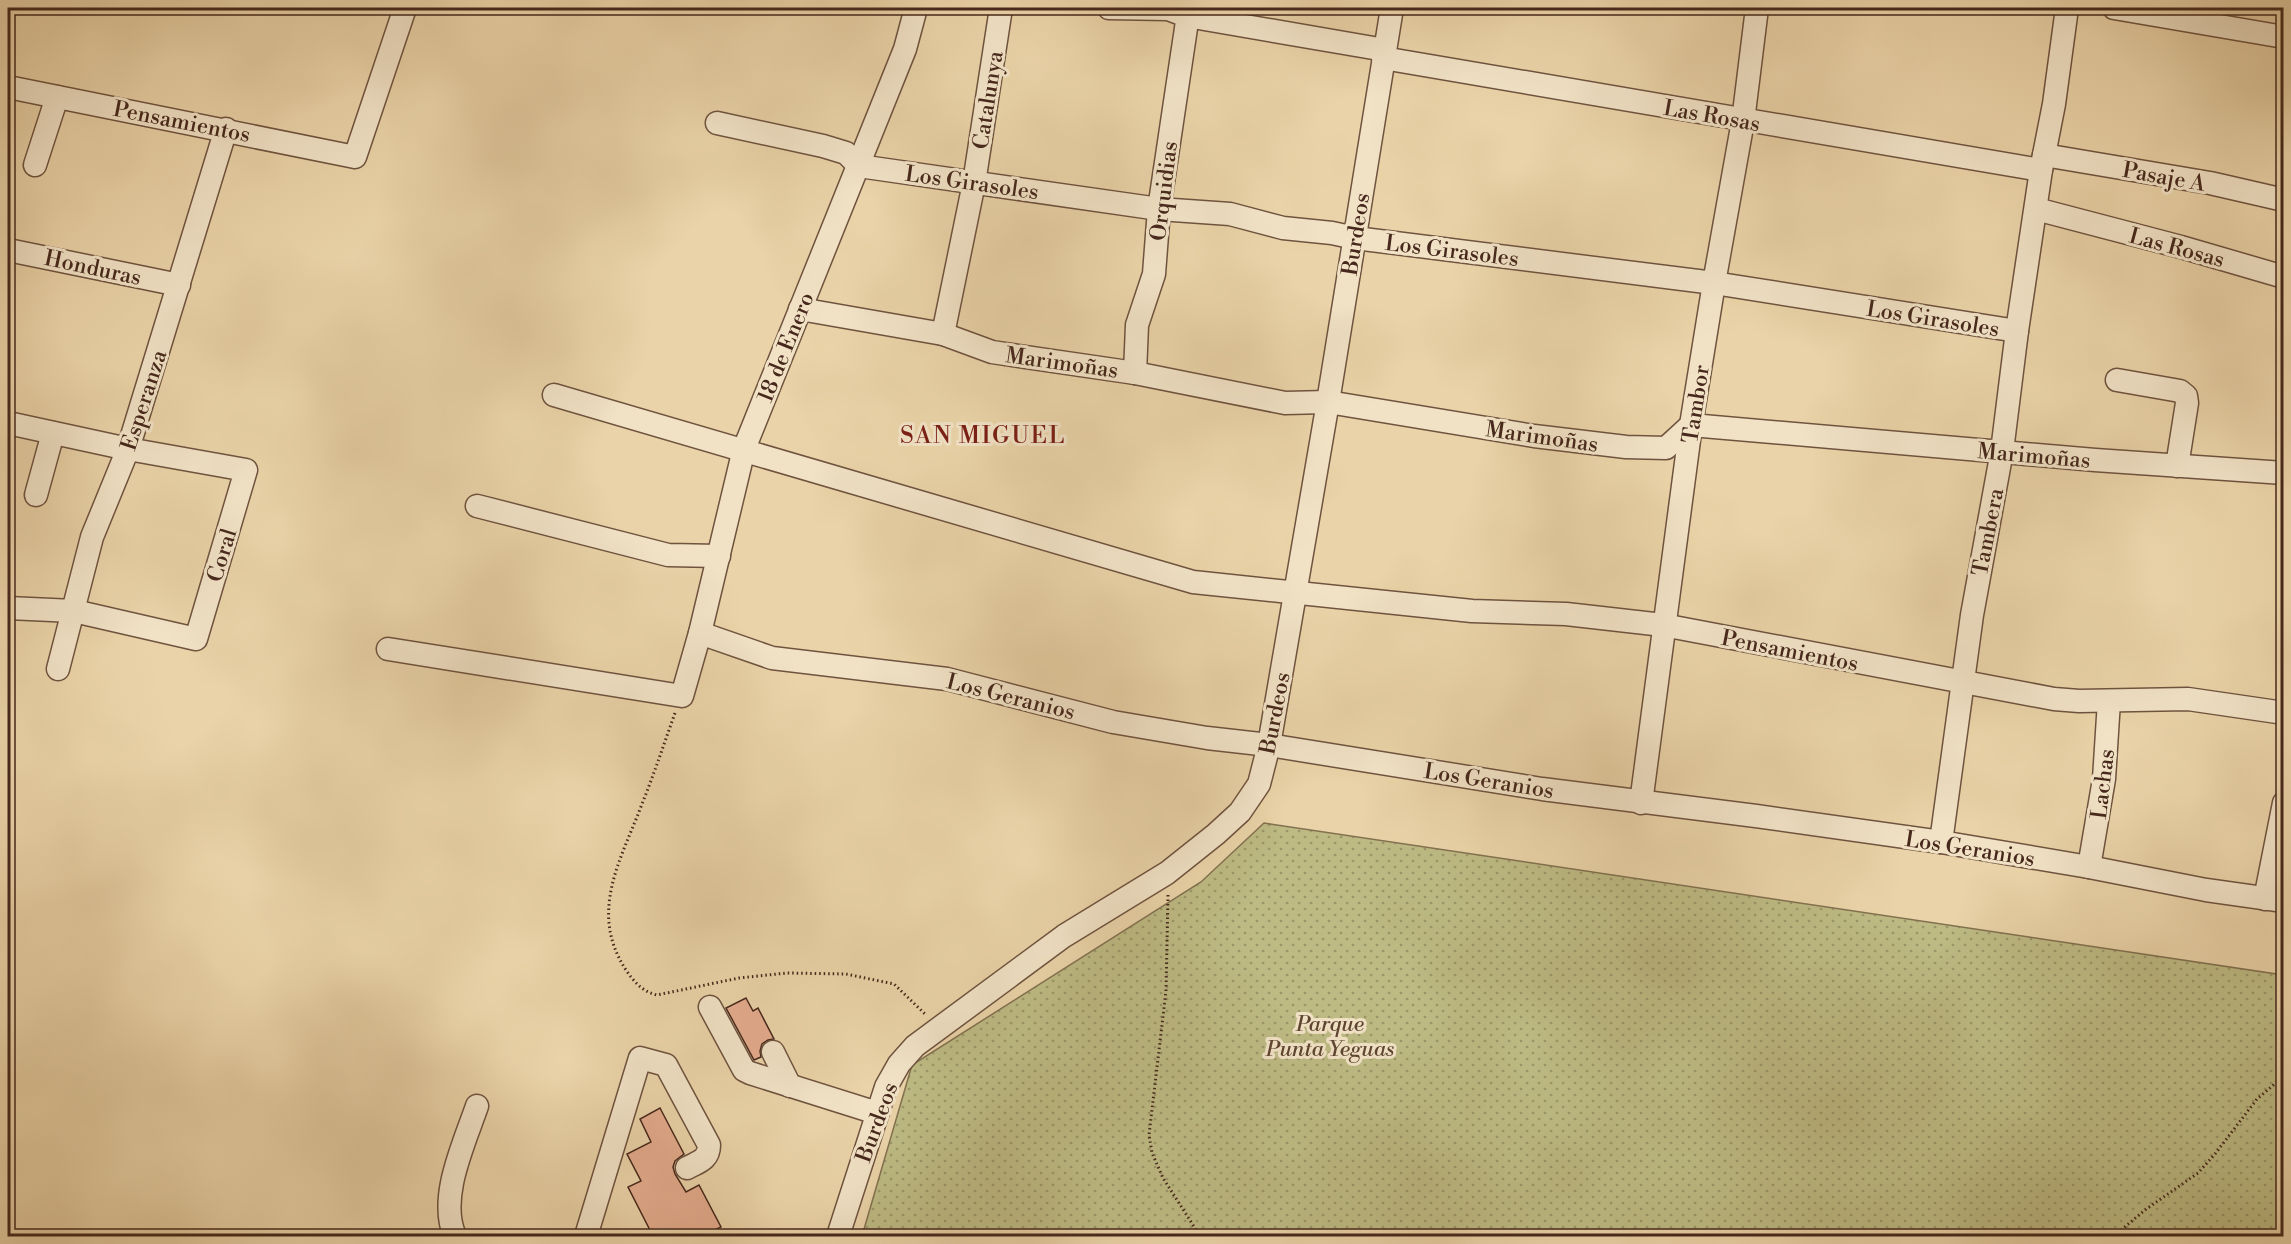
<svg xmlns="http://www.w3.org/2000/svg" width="2291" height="1244" font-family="'Libre Bodoni',serif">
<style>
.grass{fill:url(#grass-dots);stroke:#827150;stroke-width:1.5}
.building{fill:#e4ac8e;stroke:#46281c;stroke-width:1.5}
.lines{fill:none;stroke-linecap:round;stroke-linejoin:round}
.minor-casing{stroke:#6f533f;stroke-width:25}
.path{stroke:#46281c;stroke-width:3;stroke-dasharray:1.5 3;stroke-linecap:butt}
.minor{stroke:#f1e2c6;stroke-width:22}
.labels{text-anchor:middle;stroke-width:6;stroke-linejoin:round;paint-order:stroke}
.street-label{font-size:22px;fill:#46281c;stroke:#f1e2c6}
.park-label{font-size:22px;font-style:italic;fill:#5e4531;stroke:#f1e2c6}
.neighbourhood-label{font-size:24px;letter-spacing:1.5px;fill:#7a1f14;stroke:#f1e2c6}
</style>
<defs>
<pattern id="grass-dots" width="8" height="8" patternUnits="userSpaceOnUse" patternTransform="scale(1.5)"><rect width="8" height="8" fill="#bdba83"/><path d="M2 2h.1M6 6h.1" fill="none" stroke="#9b976a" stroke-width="1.8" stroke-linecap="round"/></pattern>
</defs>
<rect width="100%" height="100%" fill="#ead3a8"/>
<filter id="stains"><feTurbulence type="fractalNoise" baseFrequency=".00333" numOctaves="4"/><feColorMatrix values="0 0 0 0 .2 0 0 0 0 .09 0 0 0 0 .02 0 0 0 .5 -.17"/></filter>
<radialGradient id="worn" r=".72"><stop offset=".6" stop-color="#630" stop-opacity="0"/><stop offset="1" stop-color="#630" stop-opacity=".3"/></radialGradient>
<polygon class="grass" points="1264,823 2283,975 2283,1236 862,1236 912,1065 1201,882"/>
<g class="building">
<polygon points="746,998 753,1011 758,1008 774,1039 768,1040 762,1044 760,1051 761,1057 754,1060 726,1008"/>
<polygon points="660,1108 684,1154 675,1161 673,1167 675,1174 686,1192 699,1185 721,1227 702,1236 653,1236 628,1187 641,1181 627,1154 651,1142 640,1119"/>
</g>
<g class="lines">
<defs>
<g id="minor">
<polyline points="1109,8 1168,9 1187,16 1385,50"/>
<polyline points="2114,8 2284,37"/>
<polyline points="1383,58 2041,170"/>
<polyline points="8,87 355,157 405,8"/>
<polyline points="717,123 823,146 846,153 859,166 1159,209 1230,214 1283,228 1332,233 1355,238 1714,283 2017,331"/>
<polyline points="2044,155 2210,183 2284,200"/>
<polyline points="35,165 57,97"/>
<polyline points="2036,209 2181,247 2284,277"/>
<polyline points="8,250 179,285"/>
<polyline points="800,309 943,334 992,352 1135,373 1285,403 1328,402 1534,436 1626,447 1666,448 1691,425 2095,460 2284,473"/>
<polyline points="943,334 974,183 1001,8"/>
<polyline points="1135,373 1137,325 1154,274 1159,209 1189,8"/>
<polyline points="2117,380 2180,391 2186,396 2187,403 2177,466"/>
<polyline points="554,395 1193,582 1472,611 1566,614 1663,625 2054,699 2079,701 2188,699 2284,713"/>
<polyline points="8,423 128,449 246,470 196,639 74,611 8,608"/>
<polyline points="36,495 53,433"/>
<polyline points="477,506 668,555 719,556"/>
<polyline points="700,633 772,658 947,679 1113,722 1207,738 1269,745 1542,789 1756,816 1941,842 2089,867 2206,890 2284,901"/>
<polyline points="388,649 682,696 700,633 744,449 905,49 916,8"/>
<polyline points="58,669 92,537 128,449 226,129"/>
<polyline points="1641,803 1691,425 1714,283 1743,121 1757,8"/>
<polyline points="1941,842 1972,615 2002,451 2017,331 2041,170 2054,104 2067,8"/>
<polyline points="2089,867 2104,779 2109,701"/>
<polyline points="2265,899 2284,803"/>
<polyline points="710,1007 744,1070 750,1073 877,1113"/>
<polyline points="773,1052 790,1086"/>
<path d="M455,1236C438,1198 464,1144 477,1106"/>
<path d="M586,1236L640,1058L666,1065L709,1145C709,1160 698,1162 687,1168"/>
<polyline points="838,1236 886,1087 899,1064 915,1046 1064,936 1167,873 1216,834 1240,812 1259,784 1269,745 1328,402 1392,8"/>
</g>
</defs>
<use href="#minor" class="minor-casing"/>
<g class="path">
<path d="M675,713C664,744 654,774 642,804C621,860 588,912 626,970C634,982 643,992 657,995L739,978L787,973L846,974L894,984L925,1014"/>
<polyline points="1168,895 1166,991 1149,1135 1152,1153 1163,1178 1200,1236"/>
<polyline points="2114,1236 2145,1210 2198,1173 2215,1154 2257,1099 2284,1076"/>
</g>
<use href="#minor" class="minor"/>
</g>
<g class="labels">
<g class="street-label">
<text transform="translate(987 100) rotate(-81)" y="8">Catalunya</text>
<text transform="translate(1712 115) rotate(10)" y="8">Las Rosas</text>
<text transform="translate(182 121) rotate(11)" y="8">Pensamientos</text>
<text transform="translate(2164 176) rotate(10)" y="8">Pasaje A</text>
<text transform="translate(972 182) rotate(8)" y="8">Los Girasoles</text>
<text transform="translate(1163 191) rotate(-83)" y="8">Orquidias</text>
<text transform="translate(1355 234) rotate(-81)" y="8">Burdeos</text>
<text transform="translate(2177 247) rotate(15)" y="8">Las Rosas</text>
<text transform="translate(1452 250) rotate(7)" y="8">Los Girasoles</text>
<text transform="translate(93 267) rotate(12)" y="8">Honduras</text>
<text transform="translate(1933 318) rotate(9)" y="8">Los Girasoles</text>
<text transform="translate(785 347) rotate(-68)" y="8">18 de Enero</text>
<text transform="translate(1062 362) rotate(8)" y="8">Marimoñas</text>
<text transform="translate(143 400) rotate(-72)" y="8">Esperanza</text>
<text transform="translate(1695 404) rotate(-81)" y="8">Tambor</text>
<text transform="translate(1542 436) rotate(8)" y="8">Marimoñas</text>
<text transform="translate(2034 455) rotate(5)" y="8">Marimoñas</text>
<text transform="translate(1987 532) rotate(-79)" y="8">Tambera</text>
<text transform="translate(221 555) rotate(-73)" y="8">Coral</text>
<text transform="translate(1790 650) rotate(11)" y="8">Pensamientos</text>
<text transform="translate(1011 696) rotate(14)" y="8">Los Geranios</text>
<text transform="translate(1274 713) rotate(-79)" y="8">Burdeos</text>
<text transform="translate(1489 780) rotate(9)" y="8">Los Geranios</text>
<text transform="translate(2102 784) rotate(-83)" y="8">Lachas</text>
<text transform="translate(1970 848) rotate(9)" y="8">Los Geranios</text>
<text transform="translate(876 1122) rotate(-70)" y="8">Burdeos</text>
</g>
<g class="park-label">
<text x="1330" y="1031">Parque<tspan x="1330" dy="25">Punta Yeguas</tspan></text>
</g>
<g class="neighbourhood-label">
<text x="983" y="443">SAN MIGUEL</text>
</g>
</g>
<rect width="2291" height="1244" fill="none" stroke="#ead3a8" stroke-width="30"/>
<rect x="9" y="9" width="2273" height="1226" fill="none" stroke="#46281c" stroke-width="3"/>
<rect x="15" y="15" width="2261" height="1214" fill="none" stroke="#46281c" stroke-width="1.5"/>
<rect width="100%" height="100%" filter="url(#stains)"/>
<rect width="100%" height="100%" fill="url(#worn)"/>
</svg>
